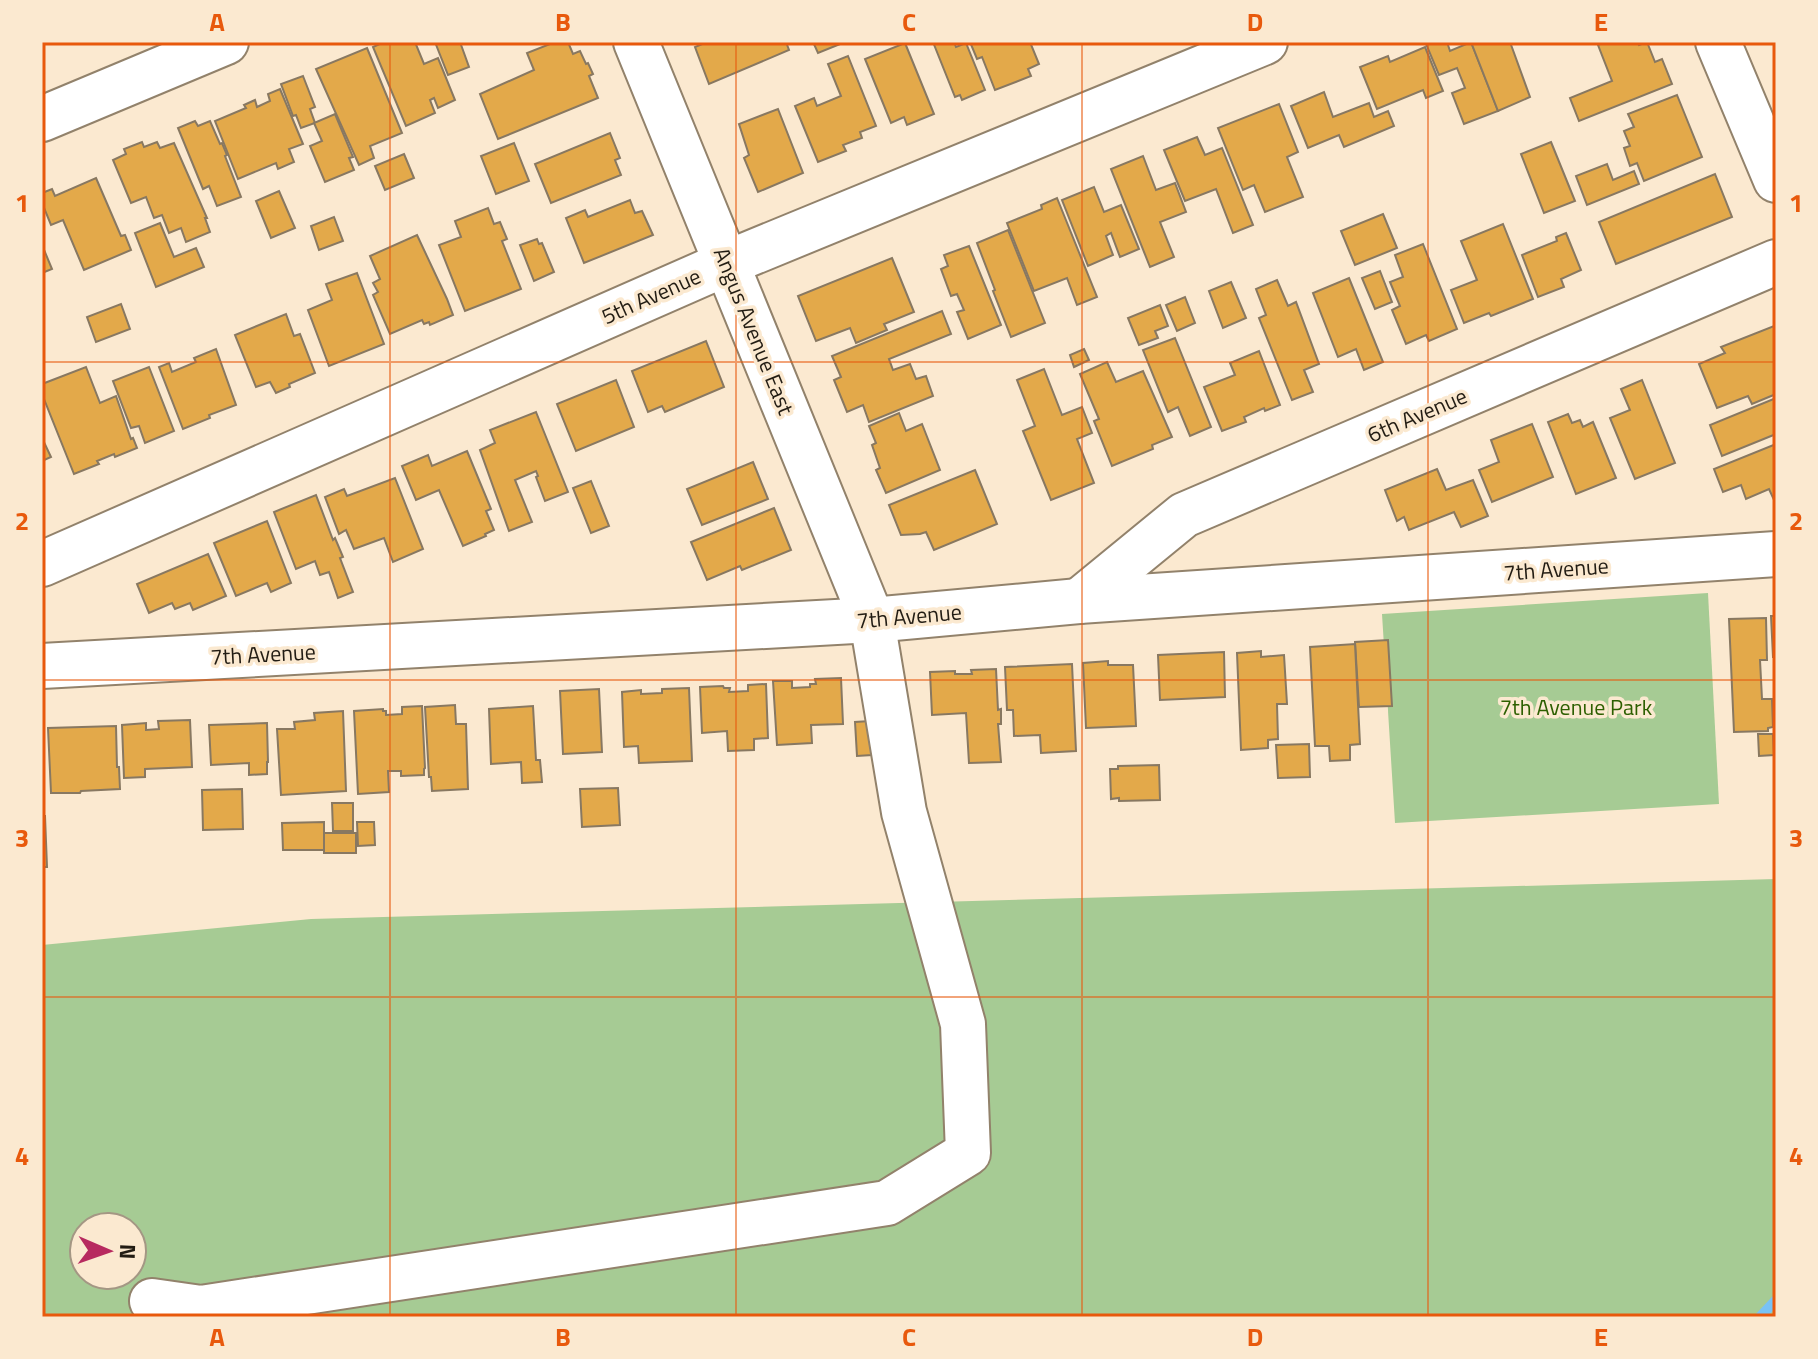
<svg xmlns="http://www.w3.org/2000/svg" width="1818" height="1359" font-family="'Titillium Web',sans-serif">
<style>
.green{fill:#a6cb94;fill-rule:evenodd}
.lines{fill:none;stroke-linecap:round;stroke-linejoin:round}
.stream{stroke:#78c2f5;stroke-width:10}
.building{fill:#e3a94a;stroke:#887861;stroke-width:2}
.minor-casing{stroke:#92826b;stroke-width:48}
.minor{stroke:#fff;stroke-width:44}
.grid{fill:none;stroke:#e8590c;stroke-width:2;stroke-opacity:0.55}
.labels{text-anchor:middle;stroke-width:7;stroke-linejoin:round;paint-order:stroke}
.street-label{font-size:22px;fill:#221c13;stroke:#fbe9d0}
.park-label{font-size:22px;fill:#2d5f00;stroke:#fbe9d0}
.neatline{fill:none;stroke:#e8590c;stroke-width:3}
.grid-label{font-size:26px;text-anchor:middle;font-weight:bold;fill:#e8590c}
</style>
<rect width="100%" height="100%" fill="#fbe9d0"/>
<g class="green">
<polygon points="1708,593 1719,804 1395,823 1382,614"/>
<path d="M1776,879V1317H42V945L311,919ZM84,1227H132V1275H84Z"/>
</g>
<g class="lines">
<polyline class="stream" points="1760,1317 1776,1300"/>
</g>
<g class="building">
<polygon points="384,42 415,42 424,64 438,58 455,100 438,108 434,98 430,100 435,113 406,126 373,47"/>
<polygon points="435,42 460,42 469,67 448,75"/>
<polygon points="555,42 568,42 573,54 580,51 586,64 588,63 593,74 589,76 598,98 498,139 480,94 534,70 527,53"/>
<polygon points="707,42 786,42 789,50 709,84 695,47"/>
<polygon points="813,42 845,42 818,53"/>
<polygon points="933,42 954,42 956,47 966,43 985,90 962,100 960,95 955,97"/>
<polygon points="970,42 1030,42 1039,64 1028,69 1031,76 995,90 982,57 977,59"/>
<polygon points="1430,42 1447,42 1450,51 1471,42 1498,111 1464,124 1452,93 1465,88 1457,68 1439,75 1426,44"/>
<polygon points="1471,42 1510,42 1530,97 1498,111"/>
<polygon points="1604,42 1637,42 1639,45 1647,42 1655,62 1662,59 1672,84 1579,121 1570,98 1612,81 1598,45"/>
<polygon points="905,43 934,114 907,125 904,117 891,123 865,59"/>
<polygon points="1425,47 1443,91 1426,98 1423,90 1377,109 1360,67 1388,56 1390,62"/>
<polygon points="367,48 402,133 370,146 374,158 359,165 316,69"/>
<polygon points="848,56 876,126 860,132 862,138 843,145 846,151 818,162 795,106 814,98 817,106 841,96 828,64"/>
<polygon points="303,76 315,107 310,109 315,123 301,128 296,115 293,116 281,84"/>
<polygon points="280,89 303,144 289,149 294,162 278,169 276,163 238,179 215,121 246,108 244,105 255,100 257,107 270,101 268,94"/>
<polygon points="1324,92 1333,117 1369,103 1374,117 1388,111 1394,126 1344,147 1339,135 1308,148 1291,106"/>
<polygon points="1677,95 1702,157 1644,181 1637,163 1630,166 1624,148 1630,146 1624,131 1634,127 1628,114"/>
<polygon points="1279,104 1298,152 1287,157 1303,197 1265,212 1254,185 1243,190 1218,128"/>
<polygon points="778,109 803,173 758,192 744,158 749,155 739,124"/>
<polygon points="335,114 353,157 349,158 354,170 325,182 310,146 322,141 314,123"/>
<polygon points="195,121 198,126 210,121 220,144 222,143 227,155 225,156 241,197 217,206 209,186 203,189 178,128"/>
<polygon points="610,133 620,158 615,160 621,175 551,203 535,164"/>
<polygon points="1197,137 1205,155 1222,148 1253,225 1233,233 1216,189 1185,201 1164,150"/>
<polygon points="142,142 144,147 157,142 160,148 174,143 207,218 205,218 210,232 186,242 181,228 169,233 162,215 154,218 146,197 131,203 113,160 126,154 124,149"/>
<polygon points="1551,142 1575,201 1544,213 1521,154"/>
<polygon points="514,143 529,181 496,194 481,156"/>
<polygon points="404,154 414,178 385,190 375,166"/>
<polygon points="1143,156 1156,190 1175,183 1186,212 1160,222 1174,257 1150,267 1111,169"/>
<polygon points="1607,164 1613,180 1634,171 1639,184 1587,205 1576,176"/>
<polygon points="1715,174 1732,217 1616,264 1599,222"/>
<polygon points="96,178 121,236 125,235 131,250 84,270 63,220 51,225 42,203 42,193 52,189 55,196"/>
<polygon points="1094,187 1104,212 1121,205 1139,249 1120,257 1111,233 1106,236 1113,255 1088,266 1062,200"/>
<polygon points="279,191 295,228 271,238 256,201"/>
<polygon points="1057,198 1097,297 1077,305 1067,278 1034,291 1007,223 1042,209 1041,205"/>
<polygon points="630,200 635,213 642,211 653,235 584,263 566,218 585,210 588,217"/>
<polygon points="488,208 494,224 500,222 507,239 502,241 521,289 465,311 439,245 461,237 455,221"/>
<polygon points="1383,214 1397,248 1355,265 1341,231"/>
<polygon points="334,217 343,241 319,250 311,226"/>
<polygon points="160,223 174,257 196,248 204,267 156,287 135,233"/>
<polygon points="1503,224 1533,299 1491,316 1489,313 1464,323 1451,290 1477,280 1461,241"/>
<polygon points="1008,230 1045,323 1011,337 993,291 995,290 977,243"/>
<polygon points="1566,233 1581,270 1561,279 1564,287 1538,297 1522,255 1557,241 1556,237"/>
<polygon points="417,235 447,299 453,315 430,325 429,322 424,324 422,320 390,334 373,295 378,292 373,283 380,279 370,256"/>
<polygon points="537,239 539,244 542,243 554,272 534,281 520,245"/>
<polygon points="1423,244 1457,329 1429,341 1426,335 1406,344 1392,310 1400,306 1390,282 1403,277 1395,255"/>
<polygon points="42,245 52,269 42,273"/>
<polygon points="969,246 1001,325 968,339 957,312 964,310 957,294 951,296 941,269 948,266 944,255"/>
<polygon points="892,258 914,312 884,324 887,330 856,343 850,328 816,341 798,296"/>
<polygon points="1380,271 1392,302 1375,309 1362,278"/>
<polygon points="357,273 384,344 329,366 308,310 332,300 326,284"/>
<polygon points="1349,278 1383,362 1364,370 1356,349 1338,357 1313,293"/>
<polygon points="1277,280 1288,306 1296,302 1319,364 1304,370 1313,392 1292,400 1259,318 1266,315 1256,289"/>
<polygon points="1231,282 1246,318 1223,328 1209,291"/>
<polygon points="1185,297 1195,323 1177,331 1166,305"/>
<polygon points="121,304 130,329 96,342 87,317"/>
<polygon points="1160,305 1168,326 1155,331 1158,338 1139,345 1128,318"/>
<polygon points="942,311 951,334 889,359 893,370 910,364 916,379 926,376 933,396 869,422 863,405 847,412 834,380 841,377 832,356"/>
<polygon points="286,314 294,336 300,334 315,373 289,384 290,387 276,393 270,382 256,387 235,335"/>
<polygon points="1774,326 1776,332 1776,394 1752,404 1748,396 1717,408 1699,364 1725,353 1721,347"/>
<polygon points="1175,338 1211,427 1190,436 1178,407 1168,412 1143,350"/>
<polygon points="706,341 724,387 665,412 662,406 648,412 632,371"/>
<polygon points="216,349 236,405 209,415 210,418 183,429 159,367 169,363 172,372 196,362 194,358"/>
<polygon points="1084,349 1089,360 1074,367 1070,355"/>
<polygon points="1259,351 1280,405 1265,411 1264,408 1244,417 1246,422 1222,431 1204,387 1235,375 1230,363"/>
<polygon points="1107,362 1116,382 1143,371 1172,437 1152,445 1153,449 1112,466 1094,421 1099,419 1080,374"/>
<polygon points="86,367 100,403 116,396 131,439 133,438 137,448 115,457 114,454 97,461 99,464 74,474 42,394 42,384"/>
<polygon points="149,367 174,431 145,443 139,426 131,428 113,381"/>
<polygon points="1044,369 1062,415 1082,407 1092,433 1077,439 1094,483 1051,500 1023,431 1035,426 1017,380"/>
<polygon points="616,380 634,427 576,451 557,404"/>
<polygon points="1642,380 1675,463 1635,479 1610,418 1630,410 1621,389"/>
<polygon points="1776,398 1776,434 1722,456 1710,425"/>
<polygon points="536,412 568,492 545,501 536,477 538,476 536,471 515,480 532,522 509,531 480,450 495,443 490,430"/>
<polygon points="899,413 906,431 922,424 940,470 886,493 876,470 880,468 872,445 876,443 869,426"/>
<polygon points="1568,414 1572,423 1580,420 1583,427 1593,422 1616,478 1576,494 1548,422"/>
<polygon points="1532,424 1553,477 1492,502 1479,470 1499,462 1491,440"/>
<polygon points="42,438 51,457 42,461"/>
<polygon points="1776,444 1776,499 1774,500 1769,489 1746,499 1741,485 1723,492 1714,469"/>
<polygon points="467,451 491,509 486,511 494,530 485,534 486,536 463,546 439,490 416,500 402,466 428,455 432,466"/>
<polygon points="753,462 768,499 702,525 687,489"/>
<polygon points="1437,469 1446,490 1473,480 1488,516 1461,527 1454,512 1409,530 1404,517 1397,521 1385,490"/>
<polygon points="975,470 997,524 934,550 926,532 920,534 901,535 889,505"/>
<polygon points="395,478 423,549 393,562 384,538 354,549 346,530 339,534 325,497 344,489 347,496"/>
<polygon points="591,481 609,526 591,533 573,488"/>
<polygon points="316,495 333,540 335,538 343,557 340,558 353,592 338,598 329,572 320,575 315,561 296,569 274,512"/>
<polygon points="774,508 791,550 742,570 740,566 707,580 691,542"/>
<polygon points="267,521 291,583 271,592 267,583 236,596 214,543"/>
<polygon points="208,554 226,596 193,610 190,603 175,609 172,603 149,613 137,584"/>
<polygon points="1771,616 1776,616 1776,657 1773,657"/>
<polygon points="1766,618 1767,660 1760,660 1762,699 1772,699 1773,727 1768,728 1768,731 1734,732 1729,619"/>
<polygon points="1388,640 1392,706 1359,707 1355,642"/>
<polygon points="1355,644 1360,744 1350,745 1350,760 1330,761 1329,746 1315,746 1310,647"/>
<polygon points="1261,651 1261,657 1284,655 1287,704 1277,704 1278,739 1268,740 1268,748 1241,750 1237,653"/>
<polygon points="1224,652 1225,697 1160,700 1158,655"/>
<polygon points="1108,661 1108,665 1133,665 1136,726 1086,728 1083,663"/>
<polygon points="1072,664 1076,751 1041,753 1040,735 1014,736 1013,710 1007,710 1005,667"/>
<polygon points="996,669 998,710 1001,709 1001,724 998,724 1001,762 969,763 966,713 932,715 930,672 955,671 955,674 972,674 971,670"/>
<polygon points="841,678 843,724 811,725 812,743 777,745 773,681 792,681 792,688 810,687 810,684 816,684 815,679"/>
<polygon points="766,684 768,738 754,739 754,750 728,751 727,731 702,733 700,687 723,686 724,688 730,688 729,692 748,691 748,685"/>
<polygon points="689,688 692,761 639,763 638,746 624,747 622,692 641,690 641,694 662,693 662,689"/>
<polygon points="599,689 602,752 563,754 560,691"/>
<polygon points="455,705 456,724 466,724 468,789 432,791 431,777 429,777 425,707"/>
<polygon points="422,706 425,768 424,769 424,775 401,776 401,771 388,771 389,792 358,794 354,711 383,709 383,711 386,711 386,715 402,714 402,707"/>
<polygon points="533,706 536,760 540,760 542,782 522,783 521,762 491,764 489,709"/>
<polygon points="343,711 346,791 281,795 277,729 295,729 294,722 315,720 314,713"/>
<polygon points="190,720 192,767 145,769 145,777 124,778 122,725 146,723 146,730 159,729 158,721"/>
<polygon points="870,721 872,755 857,756 855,722"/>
<polygon points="267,723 268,762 267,762 267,774 249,775 249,763 211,765 209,725"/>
<polygon points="116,726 117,767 119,767 120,789 81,791 80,793 51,793 48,728"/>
<polygon points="1758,734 1773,734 1774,755 1759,756"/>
<polygon points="1309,744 1310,777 1278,778 1276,745"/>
<polygon points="1159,765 1160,800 1119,801 1119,798 1111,799 1110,769 1118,769 1118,766"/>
<polygon points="618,788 620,825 582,827 580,789"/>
<polygon points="242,789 243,829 203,830 202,790"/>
<polygon points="332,803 353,803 353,831 333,831"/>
<polygon points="42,816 45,816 47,867 42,867"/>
<polygon points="324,822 324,850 283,850 282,823"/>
<polygon points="357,822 374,822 375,845 358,846"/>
<rect x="324" y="833" width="32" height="20"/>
</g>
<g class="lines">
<defs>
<g id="minor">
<polyline points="1718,42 1776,180"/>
<polyline points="42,119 226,42"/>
<polyline points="42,564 727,263 1265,42"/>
<polyline points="1079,601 1184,515 1776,262"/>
<polyline points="42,666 872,620 1079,601 1776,554"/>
<polyline points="152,1301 201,1308 887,1203 968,1153 963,1024 904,812 872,620 636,42"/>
</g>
</defs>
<use href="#minor" class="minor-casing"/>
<use href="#minor" class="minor"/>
</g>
<path class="grid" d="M390,42V1317M736,42V1317M1082,42V1317M1428,42V1317M42,362H1776M42,680H1776M42,997H1776"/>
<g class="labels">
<g class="street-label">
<text transform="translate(651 296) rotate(-24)" y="8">5th Avenue</text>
<text transform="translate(754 331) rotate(68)" y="8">Angus Avenue East</text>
<text transform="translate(1417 415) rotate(-23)" y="8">6th Avenue</text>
<text transform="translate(1556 569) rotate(-4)" y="8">7th Avenue</text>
<text transform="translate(909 616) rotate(-5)" y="8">7th Avenue</text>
<text transform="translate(263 654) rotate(-3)" y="8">7th Avenue</text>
</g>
<g class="park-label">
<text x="1576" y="715">7th Avenue Park</text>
</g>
</g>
<rect width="1818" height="1359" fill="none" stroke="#fbe9d0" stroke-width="88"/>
<g transform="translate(108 1251) rotate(92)"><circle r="38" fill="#fbe9d0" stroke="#a49784" stroke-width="2"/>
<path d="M0-6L14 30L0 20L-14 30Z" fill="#b72a5f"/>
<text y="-12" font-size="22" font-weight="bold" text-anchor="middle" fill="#221c13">N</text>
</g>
<rect x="44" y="44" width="1730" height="1271" class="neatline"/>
<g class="grid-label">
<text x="217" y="31">A</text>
<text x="563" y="31">B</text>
<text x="909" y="31">C</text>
<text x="1255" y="31">D</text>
<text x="1601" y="31">E</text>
<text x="22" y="212">1</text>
<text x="1796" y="212">1</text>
<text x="22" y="530">2</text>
<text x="1796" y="530">2</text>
<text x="22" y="847">3</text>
<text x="1796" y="847">3</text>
<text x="22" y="1165">4</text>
<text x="1796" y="1165">4</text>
<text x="217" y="1346">A</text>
<text x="563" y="1346">B</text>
<text x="909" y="1346">C</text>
<text x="1255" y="1346">D</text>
<text x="1601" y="1346">E</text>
</g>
</svg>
